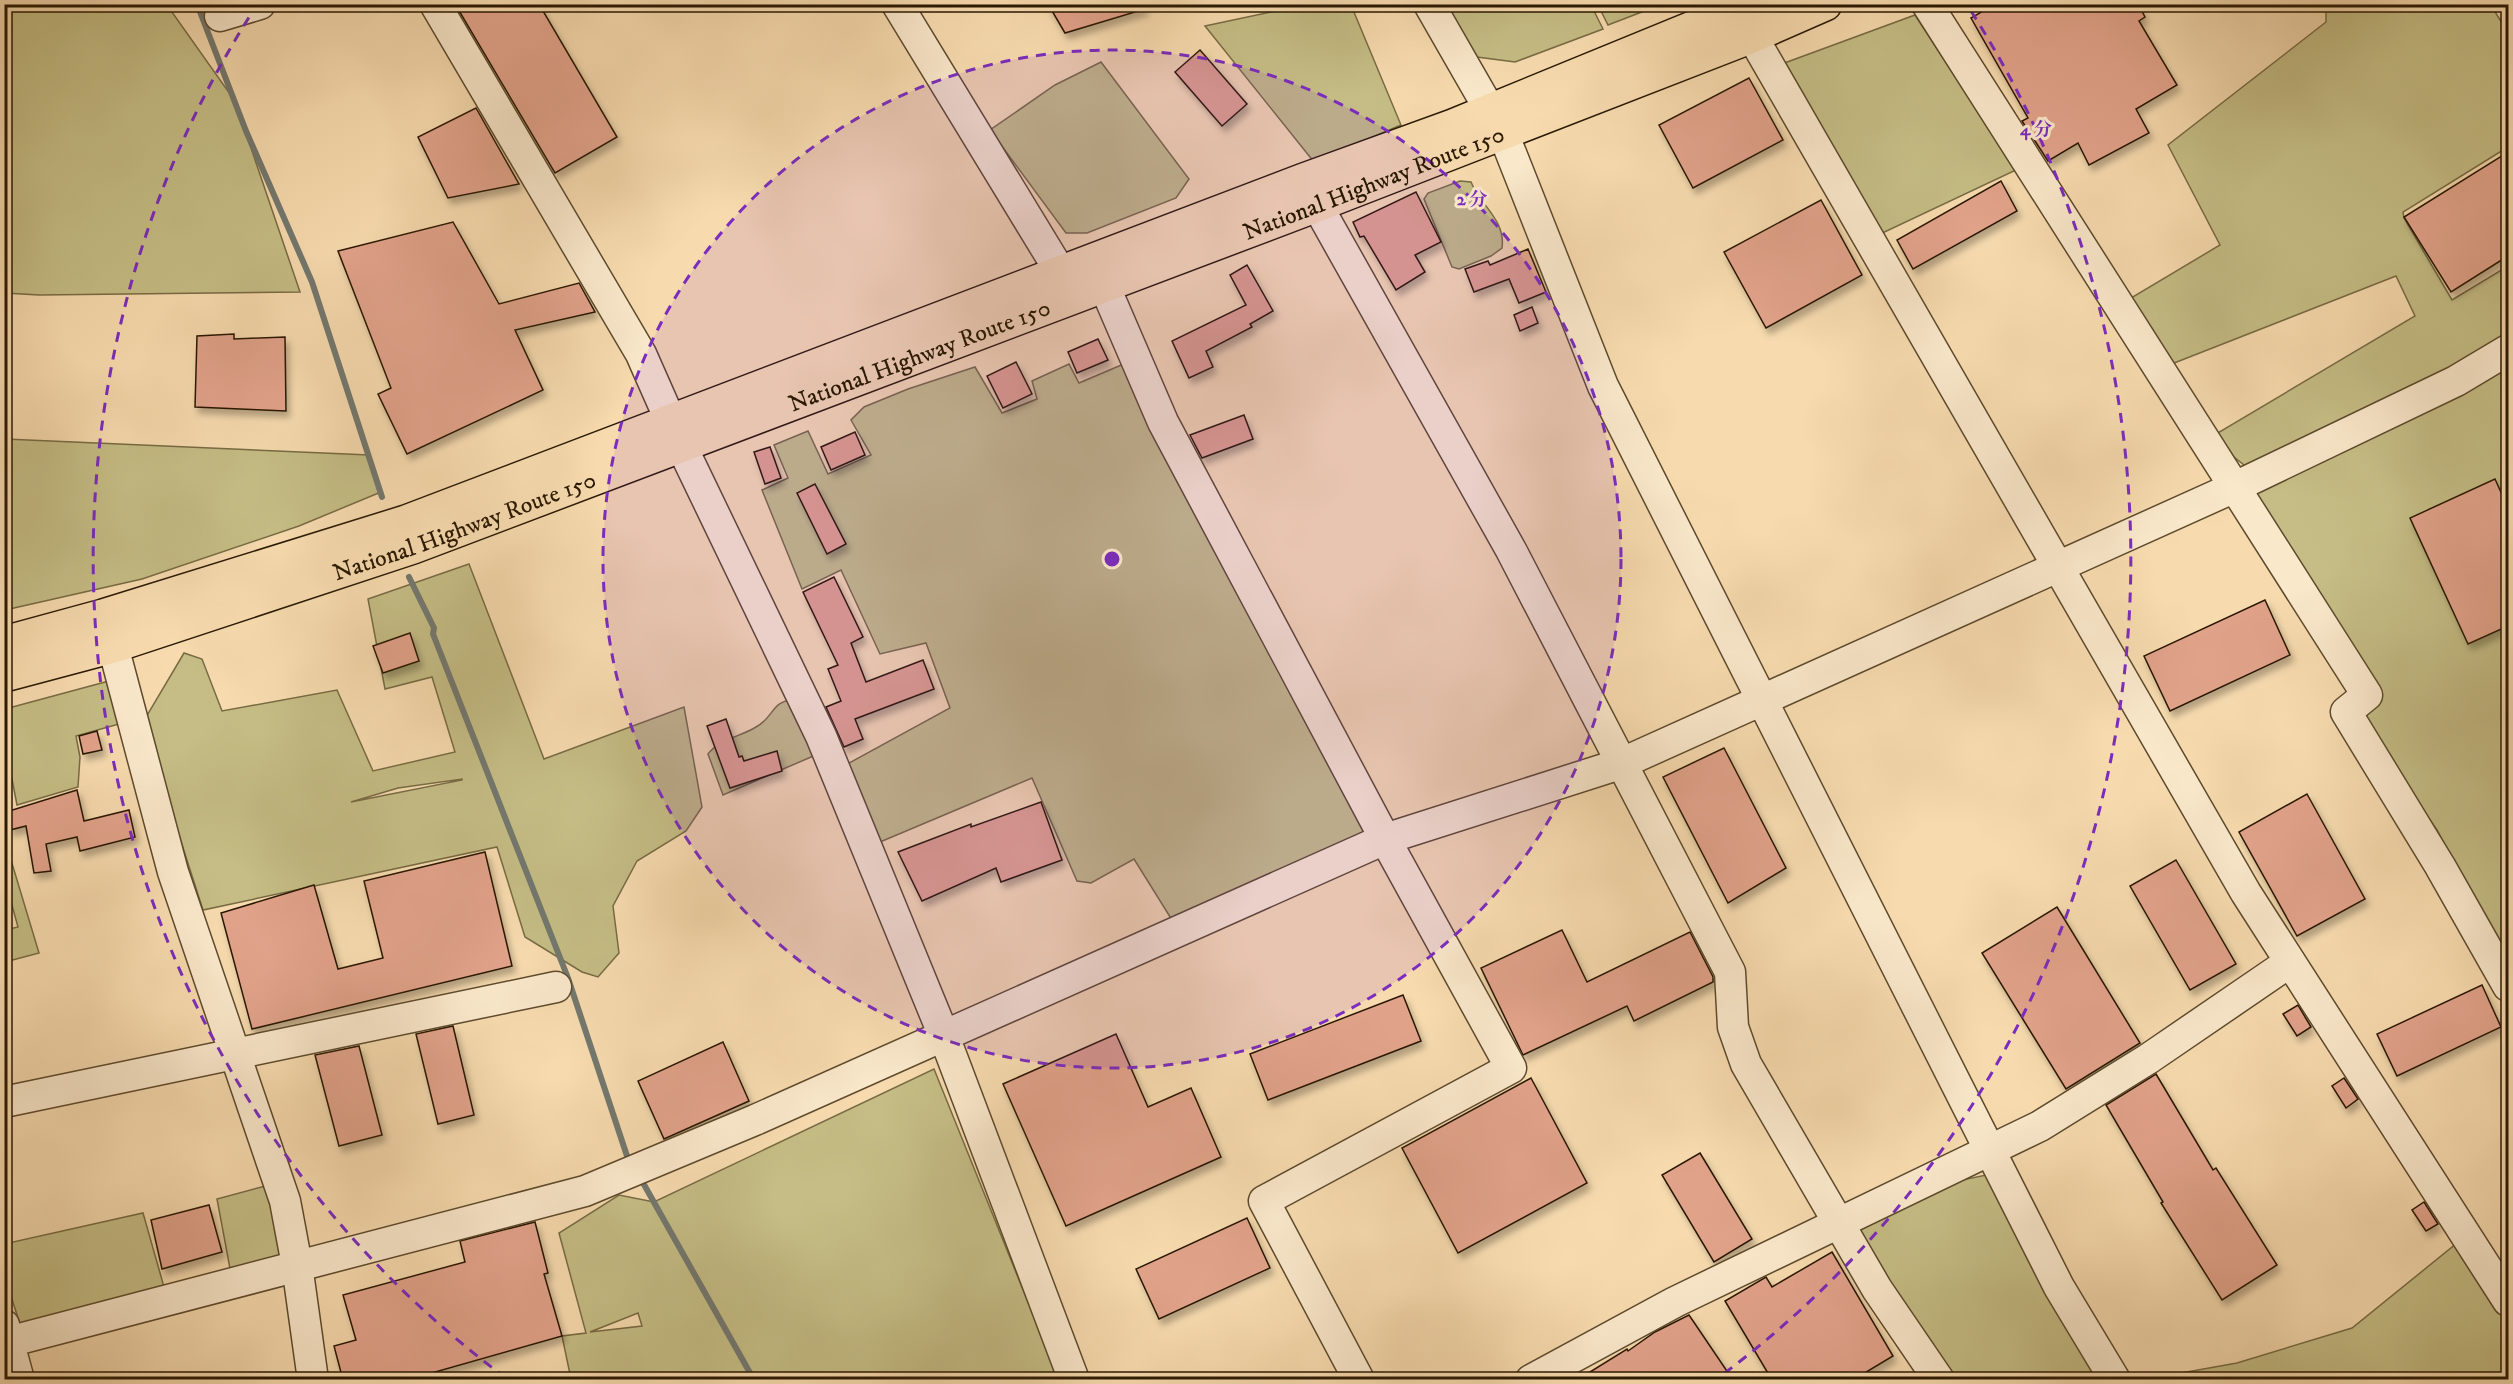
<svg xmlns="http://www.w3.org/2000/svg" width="2513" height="1384" font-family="'IM FELL DW Pica','Noto Serif JP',serif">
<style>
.green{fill:#c5bd85;stroke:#786b44;stroke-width:1.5;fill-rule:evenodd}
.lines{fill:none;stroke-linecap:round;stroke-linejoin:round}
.stream{stroke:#73786f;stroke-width:6}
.building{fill:#e1a28a;stroke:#2a1902;stroke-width:1.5;filter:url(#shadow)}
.minor-casing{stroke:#5d4a2d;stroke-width:33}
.highway-casing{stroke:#2a1902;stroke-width:36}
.minor{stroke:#fae8cb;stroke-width:30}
.highway{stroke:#f7dbaf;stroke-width:33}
.ring{fill:none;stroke:#7b2cbf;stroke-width:3;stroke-dasharray:10 8}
.labels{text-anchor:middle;stroke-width:6;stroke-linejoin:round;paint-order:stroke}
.street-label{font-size:24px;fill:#2a1902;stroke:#fae8cb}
.centre{fill:#7b2cbf;stroke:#fae8cb;stroke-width:3}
.ring-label{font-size:18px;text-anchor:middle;font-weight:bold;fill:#7b2cbf;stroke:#fae8cb;stroke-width:6;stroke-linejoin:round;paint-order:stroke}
</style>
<defs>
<filter id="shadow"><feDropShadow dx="3.5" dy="6" stdDeviation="3" flood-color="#0004"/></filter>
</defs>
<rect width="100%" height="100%" fill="#f7dbaf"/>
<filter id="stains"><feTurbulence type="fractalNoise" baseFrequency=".00333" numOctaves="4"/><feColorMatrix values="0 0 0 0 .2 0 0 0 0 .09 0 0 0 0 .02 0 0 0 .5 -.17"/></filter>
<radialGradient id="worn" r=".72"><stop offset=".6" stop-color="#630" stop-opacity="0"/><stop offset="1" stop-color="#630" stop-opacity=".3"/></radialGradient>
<g class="green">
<polygon points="4,5 167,5 235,101 300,292 39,295 5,293"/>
<polygon points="1304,5 1351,5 1401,125 1314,162 1205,26"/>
<polygon points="1445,5 1591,5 1603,29 1515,62 1477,57"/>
<polygon points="1598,5 1660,5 1608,25"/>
<polygon points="2326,5 2491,5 2508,33 2508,99 2505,96 2508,101 2508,147 2403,212 2404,218 2452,300 2508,266 2508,342 2248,468 2225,450 2216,434 2415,316 2396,276 2169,365 2126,301 2220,245 2168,145 2326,22"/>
<polygon points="1915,15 2016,170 1876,236 1771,68"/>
<polygon points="1101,62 1189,179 1176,198 1087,233 1066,233 990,130 1055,85"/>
<path d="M1460,181L1471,182C1480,205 1506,220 1502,248L1491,256L1459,269L1452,267L1424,199L1428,193Z"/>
<polygon points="2508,359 2508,965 2437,830 2362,721 2254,494"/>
<polygon points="1126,363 1367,835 1172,920 1134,859 1091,883 1077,881 1032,778 880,842 840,768 950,708 926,643 880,654 841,570 802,589 762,490 788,478 774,445 808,431 828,474 871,455 851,420 864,407 908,389 975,367 1002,413 1037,399 1032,381 1069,364 1079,383"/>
<polygon points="5,439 369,455 381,492 299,526 142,579 5,610"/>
<path d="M469,564L544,759L684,707L702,807L686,831L637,861L613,906L619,953L598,977L582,972L525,937L497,847L203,910L176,826L146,717L184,653L202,659L222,711L337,690L373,771L455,752L432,677L385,689L368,599ZM462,779V780L351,802L398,788Z"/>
<polygon points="109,681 119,724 76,736 80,757 78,787 17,805 5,743 4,724 10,722 5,709"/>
<path d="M796,699L818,754L723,795L708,754C719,739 740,737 756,727C775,717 770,701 796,699Z"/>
<polygon points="11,860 39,953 5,962 5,930 18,927 5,880 5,864"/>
<path d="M934,1069L1059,1379H571L562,1336L586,1333L559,1233L619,1195L654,1202ZM638,1313L642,1326L590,1332Z"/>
<polygon points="2001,1172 2116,1379 1942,1379 1844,1204"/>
<polygon points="273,1184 289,1258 231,1274 217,1199"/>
<polygon points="143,1213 166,1294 22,1330 5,1278 4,1244"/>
<polygon points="2467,1235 2508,1308 2508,1379 2142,1380 2237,1363 2352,1328"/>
</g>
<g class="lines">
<g class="stream">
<polyline points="197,4 246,131 312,282 382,497"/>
<polyline points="409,577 434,628 433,634 568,978 628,1159"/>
<polyline points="642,1181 754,1380"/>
</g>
</g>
<g class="building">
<polygon points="455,4 539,4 617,137 555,173"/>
<polygon points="1048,4 1144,4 1145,9 1065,33"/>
<polygon points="1995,4 2138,4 2145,17 2139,21 2177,85 2136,109 2149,133 2089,165 2078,143 2048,161 2022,121 2028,118 1971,18"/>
<polygon points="1200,50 1247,104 1222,126 1175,72"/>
<polygon points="1749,78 1783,140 1693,188 1659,125"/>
<polygon points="476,108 519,184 448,198 418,137"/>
<polygon points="2508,152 2508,256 2451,292 2404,217"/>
<polygon points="2001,181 2017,211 1913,269 1897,240"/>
<polygon points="1416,192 1441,242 1415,255 1425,272 1396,290 1364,236 1360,237 1353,222"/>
<polygon points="1821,200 1862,275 1766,328 1724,252"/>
<polygon points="453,222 499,304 579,283 595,312 515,330 543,390 407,454 378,394 391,388 338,251"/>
<polygon points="1528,249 1546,292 1519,303 1509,279 1474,292 1465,269 1488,261 1490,265"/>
<polygon points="1247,265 1273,311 1250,324 1252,327 1206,351 1213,367 1189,378 1172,341 1246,305 1230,275"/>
<polygon points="1532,307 1538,323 1520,331 1514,315"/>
<polygon points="234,334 234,339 285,337 286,411 195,407 197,336"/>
<polygon points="1098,339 1108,360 1077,373 1068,352"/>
<polygon points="1016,362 1032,394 1003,408 987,376"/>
<polygon points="1244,415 1253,439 1202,458 1190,435"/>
<polygon points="855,432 865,455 831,470 821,447"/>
<polygon points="770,447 781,478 765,484 754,452"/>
<polygon points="2495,479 2508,508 2508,626 2468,644 2410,518"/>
<polygon points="815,484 846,544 827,554 797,493"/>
<polygon points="834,577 863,637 851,643 866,682 923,660 934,689 855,719 863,739 844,747 826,707 841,701 828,669 838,665 803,592"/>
<polygon points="2265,600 2290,655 2170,711 2144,656"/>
<polygon points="410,633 419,661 383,673 373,646"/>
<polygon points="726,719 739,757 742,756 744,761 777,751 782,771 730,788 707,726"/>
<polygon points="97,731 102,750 83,754 79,736"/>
<polygon points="1724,748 1786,868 1728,903 1663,777"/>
<polygon points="77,790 84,821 129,810 135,837 80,851 77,837 46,844 51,871 34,873 26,826 10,830 6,812"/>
<polygon points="2307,794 2365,899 2297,936 2239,832"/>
<polygon points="1041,802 1062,860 1001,882 996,868 922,901 898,852 971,824 971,827"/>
<polygon points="485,852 512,966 252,1029 221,913 314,885 338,969 383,958 364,881"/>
<polygon points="2176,860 2236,964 2190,990 2130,886"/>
<polygon points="2057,907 2140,1043 2066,1089 1982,953"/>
<polygon points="1562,930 1587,982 1690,932 1713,977 1713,982 1634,1021 1627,1006 1523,1055 1481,968"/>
<polygon points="2482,985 2501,1027 2397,1076 2377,1034"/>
<polygon points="1403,995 1421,1041 1268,1100 1250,1054"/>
<polygon points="2298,1005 2311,1027 2297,1036 2283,1014"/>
<polygon points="453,1026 474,1115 438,1124 416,1034"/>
<polygon points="1116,1034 1148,1107 1191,1088 1221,1157 1066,1226 1003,1084"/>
<polygon points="723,1042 749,1101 664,1139 638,1081"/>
<polygon points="359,1046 382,1135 339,1146 315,1055"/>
<polygon points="2156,1074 2213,1170 2216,1168 2277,1265 2222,1300 2161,1203 2163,1202 2106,1105"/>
<polygon points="1531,1078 1587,1183 1458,1253 1402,1148"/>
<polygon points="2344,1078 2358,1099 2346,1108 2332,1086"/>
<polygon points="1700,1153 1752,1239 1714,1262 1662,1175"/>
<polygon points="2424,1202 2438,1224 2426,1231 2412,1210"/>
<polygon points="209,1205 222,1252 162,1269 151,1220"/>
<polygon points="1247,1218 1270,1268 1159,1319 1136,1269"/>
<polygon points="535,1222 548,1273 544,1274 562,1336 407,1380 343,1380 334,1346 356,1340 343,1295 465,1262 460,1241"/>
<polygon points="1832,1252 1893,1356 1853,1380 1772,1380 1725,1301 1766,1277 1772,1287"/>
<polygon points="1689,1315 1733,1380 1577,1380 1627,1349 1628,1351 1655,1332"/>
</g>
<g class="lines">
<defs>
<g id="minor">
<polyline points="435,4 641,354 671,422"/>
<polyline points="897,4 1061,273"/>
<polyline points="1429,4 1503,133 1603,386 2059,1287 2115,1380"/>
<polyline points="1927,4 2367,695 2346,712 2440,866 2508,986"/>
<polyline points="220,16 260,4"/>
<polyline points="1752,36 2246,893 2508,1301"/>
<polyline points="1317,205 1511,550 1730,972 1733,1027 1746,1064 1877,1289 1939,1380"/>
<polyline points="1104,285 1163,422 1385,839 1511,1068 1264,1201 1359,1380"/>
<polyline points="681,445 821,736 944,1036 1074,1380"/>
<polyline points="113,646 173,872 285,1201 297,1265 313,1380"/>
<polyline points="4,1102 556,987"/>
<polyline points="4,1325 19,1380"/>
<polyline points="4,1343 585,1191 755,1120 1385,839 1620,764 2235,487 2456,381 2508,350"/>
<polyline points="1531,1380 1675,1302 2040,1126 2148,1059 2290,962"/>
</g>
<g id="highway">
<polyline points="4,643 103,616 406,522 1304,180 1453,126 1751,4"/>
<path id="s1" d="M4,675L113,646L413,547L1317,205L1752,36L1825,4"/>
</g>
</defs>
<use href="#minor" class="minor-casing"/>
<use href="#highway" class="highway-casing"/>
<use href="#minor" class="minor"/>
<use href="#highway" class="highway"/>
</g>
<circle cx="1112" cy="559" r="509" fill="#7b2cbf" fill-opacity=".12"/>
<g class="ring">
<circle cx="1112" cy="559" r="509"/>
<path d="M506 1378A1019 1019 0 0 1 253 11M1971 11A1019 1019 0 0 1 1718 1378"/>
</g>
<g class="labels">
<g class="street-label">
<text dy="8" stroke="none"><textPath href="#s1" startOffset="1456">National Highway Route 150</textPath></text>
<text dy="8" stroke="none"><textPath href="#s1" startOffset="970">National Highway Route 150</textPath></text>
<text dy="8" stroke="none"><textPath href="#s1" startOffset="484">National Highway Route 150</textPath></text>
</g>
</g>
<circle cx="1112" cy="559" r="9" class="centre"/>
<g class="ring-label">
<text x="2036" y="135">4 分</text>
<text x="1472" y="205">2 分</text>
</g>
<rect width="2513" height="1384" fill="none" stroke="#f7dbaf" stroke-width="24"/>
<rect x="6" y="6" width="2501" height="1372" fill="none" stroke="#2a1902" stroke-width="3"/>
<rect x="12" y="12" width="2489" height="1360" fill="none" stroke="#2a1902" stroke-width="1.5"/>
<rect width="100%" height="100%" filter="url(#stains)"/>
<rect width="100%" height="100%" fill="url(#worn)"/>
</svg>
